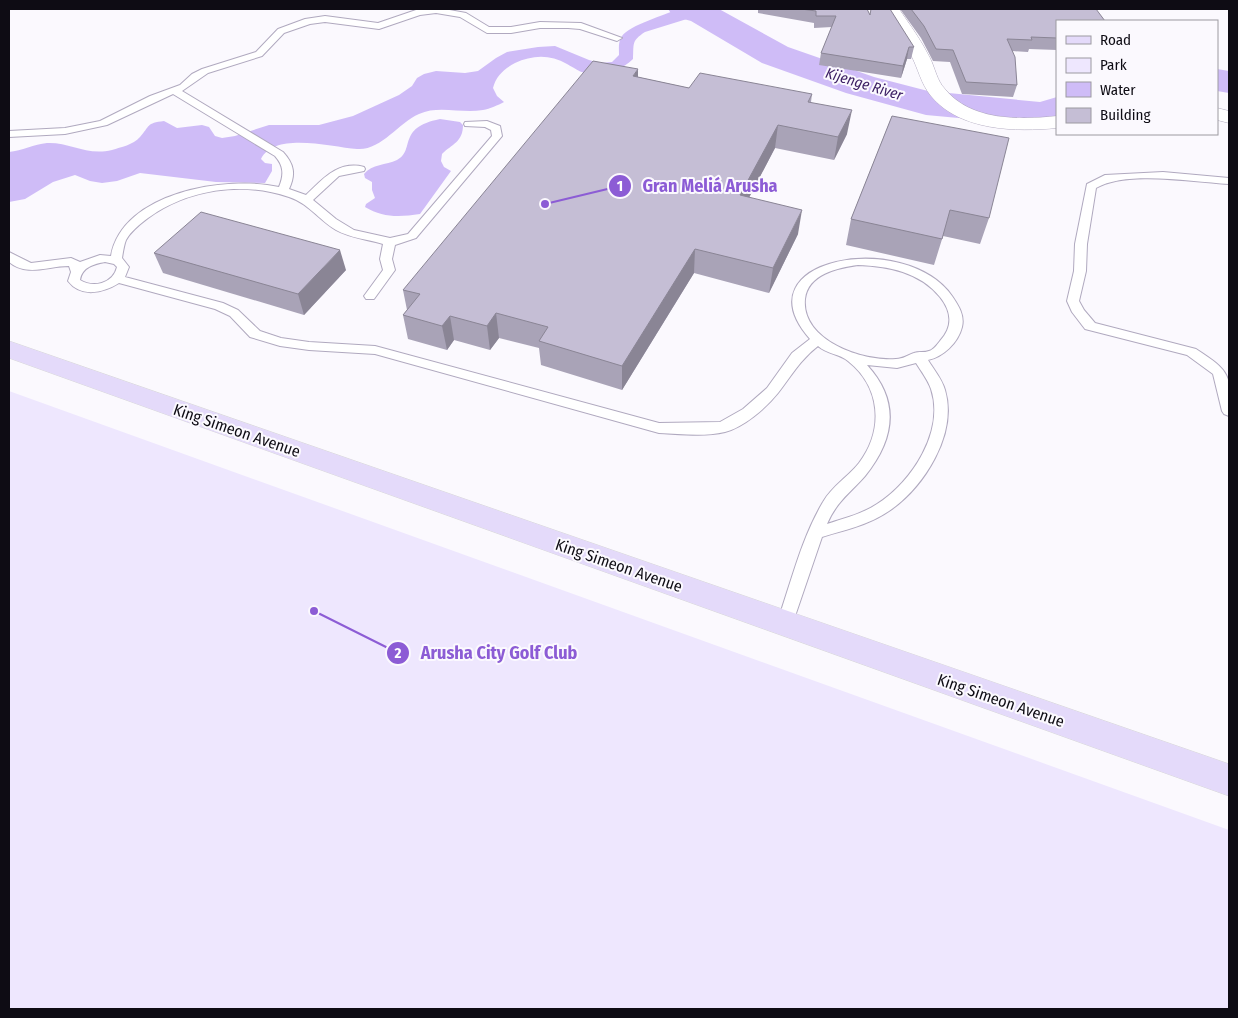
<svg xmlns="http://www.w3.org/2000/svg" width="1238" height="1018" font-family="'Fira Sans Condensed',sans-serif">
<style>
.green{fill:#eee7fe}
.water{fill:#cfbcf7}
.lines{fill:none;stroke-linecap:round;stroke-linejoin:round}
.river{fill:#cfbcf7;fill-rule:evenodd}
.lane-casing{stroke:#b0a9bf;stroke-width:2}
.street-casing{stroke:#b0a9bf;stroke-width:1}
.primary-casing{stroke:#d8d8d9;stroke-width:1}
.lane{fill:#fff;fill-rule:evenodd}
.street{fill:#fff;fill-rule:evenodd}
.primary{fill:#e4dafa;fill-rule:evenodd}
.wall{fill:#a9a3b7}
.shaded-wall{fill:#8a8595}
.building{fill:#c5bed5;stroke:#8a8595}
.labels{text-anchor:middle;stroke-width:4;stroke-linejoin:round;paint-order:stroke}
.far-water-label{font-size:15px;font-style:italic;fill:#3e2165;stroke:#fbf9fe}
.street-label{font-size:16px;fill:#0e0c14;stroke:#fbf9fe}
.leader{fill:none;stroke:#8c5cd5;stroke-width:2}
.callout-dot{fill:#8c5cd5;stroke:#fbf9fe;stroke-width:2}
.mark-label{font-size:15px;text-anchor:middle;font-weight:bold;fill:#fff}
.callout-label{font-size:18px;text-anchor:middle;font-weight:bold;fill:#8c5cd5;stroke:#fbf9fe;stroke-width:4;stroke-linejoin:round;paint-order:stroke}
</style>
<rect width="100%" height="100%" fill="#fbf9fe"/>
<polygon class="green" points="9,391 1229,830 1229,1009 9,1009"/>
<g class="water">
<path d="M678,9L703,14L645,32C631,41 634,44 633,59C623,69 609,74 595,75C584,75 576,69 567,64C550,54 532,55 515,63C504,69 496,76 493,88L497,96L504,102C498,105 490,109 483,110C462,114 439,105 419,114C398,123 381,151 357,149C332,147 274,131 261,159L265,163L272,164V171L265,183L216,182L140,173L117,181L102,183L90,181L75,175L53,182L25,199L9,202V152C22,151 34,144 47,143C70,142 86,156 112,150C121,147 133,145 140,137C150,126 146,123 164,121L177,128L202,125L209,127L215,136L222,138L235,136L269,125H319L353,116L399,95L412,86L417,78L424,74L436,71L465,73L478,71L496,58L507,52L538,47L555,46L589,60L600,63L612,62L619,55C619,48 618,42 622,36C630,25 665,15 678,9Z"/>
<path d="M440,119L460,122L463,125C463,142 452,144 442,154L441,161L444,167L451,171L420,214C400,217 383,218 365,207L366,204L375,198L372,190V182L365,178L364,174C372,164 386,165 397,160C416,150 396,128 440,119Z"/>
</g>
<g class="lines">
<g class="river">
<polygon points="668,9 719,9 788,47 874,77 928,91 1040,102 1057,97 1057,123 1044,126 926,115 846,93 762,63 691,21 673,16"/>
<polygon points="1217,69 1229,71 1229,93 1217,91"/>
</g>
<defs>
<g id="lane">
<path d="M419,9H444L466,13L489,27H511L540,22L581,23L622,38L617,41L580,29L568,28H540L511,33H487L460,17L436,13L420,15L379,29L325,22L310,24L284,33L262,56L208,73L182,91L283,152C294,164 296,174 289,189L306,195C322,180 338,160 364,167L365,169L364,171L339,176L313,200L336,219L354,230L390,238L408,234L492,136L491,130L485,127L465,126L464,124L465,122L487,121L500,126L502,136L416,238L395,245L392,259L395,270L374,299H366L364,296L383,270L380,259L383,244C367,239 350,238 336,230C319,220 308,203 289,197C242,181 188,189 148,218C140,224 131,231 126,240C124,245 123,252 122,258L129,267L125,277L223,303L238,310L260,331L281,338L309,342L375,346L659,423L720,422L743,409L767,388L792,353L810,339C738,258 905,229 952,296C958,305 965,315 962,327C958,343 943,357 928,360C934,370 942,379 945,390C958,434 924,487 889,511C869,525 844,530 822,537L791,628L785,630L779,628L777,623C791,583 801,539 823,502C832,486 848,477 859,463C884,430 881,387 848,361C840,354 827,354 818,346C799,361 792,375 778,393C766,408 744,427 725,432C704,437 680,434 659,433L375,354L309,350L280,346L250,337L230,316L215,309L119,283C103,293 81,298 68,281L71,272L69,266C48,266 27,277 9,262V252L31,263L71,258L80,262L100,255L111,256C122,192 227,175 279,187C284,175 284,166 275,156L173,94L107,125L65,134L9,137V131L65,128L100,121L150,96L180,85L192,74L202,69L256,52L278,29L305,19L325,16L378,23ZM105,262L114,264L117,267C113,284 93,288 80,280C82,267 94,264 105,262ZM858,265C888,266 920,272 940,297C952,312 953,327 940,341C937,345 933,350 929,351C924,353 919,351 914,353C908,355 903,359 896,359C864,362 801,341 805,299C808,274 837,268 858,265ZM916,363C921,371 928,380 931,389C945,431 912,482 877,504C862,514 845,518 827,524C837,501 850,493 865,476C895,439 900,401 867,365L897,368Z"/>
<path d="M1163,172L1229,178V184C1193,182 1127,170 1096,188L1087,244L1086,271L1079,301L1084,310L1095,323L1196,349C1230,371 1232,375 1229,416L1224,414L1222,411L1213,374L1187,355L1085,329L1072,312L1067,301L1074,271L1075,244L1087,184L1105,175Z"/>
</g>
<g id="street">
<path d="M883,9H899C910,25 921,40 930,58C935,68 937,81 945,89C971,121 1019,120 1057,116V128C1016,132 960,131 931,96C921,84 918,68 911,55C903,39 893,24 883,9Z"/>
<polygon points="1217,108 1229,111 1229,123 1217,120"/>
</g>
<polygon id="primary" points="9,341 1229,764 1229,796 9,358"/>
</defs>
<use href="#lane" class="lane-casing"/>
<use href="#street" class="street-casing"/>
<use href="#primary" class="primary-casing"/>
<use href="#lane" class="lane"/>
<use href="#street" class="street"/>
<use href="#primary" class="primary"/>
</g>
<g class="wall">
<polygon points="758,9 867,9 870,15 914,47 911,59 907,59 901,78 819,65 821,53 832,27 814,28 814,23 758,13"/>
<polygon points="900,9 1096,9 1057,21 1057,50 1029,49 1028,52 1012,51 1017,85 1013,97 962,94 950,62 933,61 921,38"/>
<polygon points="638,77 689,88 812,94 811,102 847,134 834,160 775,148 749,197 798,234 769,293 694,273 622,390 541,365 539,348 499,338 490,350 454,340 447,350 408,339 403,315 407,310 403,290"/>
<polygon points="892,116 989,218 980,244 943,236 934,265 846,245 851,219"/>
<polygon points="154,253 346,270 304,315 163,273"/>
</g>
<g class="shaded-wall">
<polygon points="909,47 907,59 901,78 903,66"/>
<polygon points="638,69 638,93 633,76"/>
<polygon points="852,110 847,134 834,160 838,137"/>
<polygon points="778,125 775,148 738,219 740,195"/>
<polygon points="802,210 798,234 769,293 773,268"/>
<polygon points="695,249 694,273 622,390 622,366"/>
<polygon points="340,250 346,270 304,315 298,294"/>
<polygon points="496,313 499,338 490,350 487,326"/>
<polygon points="450,316 454,340 447,350 442,326"/>
</g>
<g class="building">
<polygon points="801,9 867,9 870,15 871,9 890,9 914,47 909,47 903,66 821,53 836,16 816,16 816,11"/>
<polygon points="911,9 1096,9 1105,21 1057,21 1057,38 1031,37 1032,40 1007,39 1015,57 1017,85 966,82 953,50 936,49 924,26"/>
<polygon points="593,61 638,69 633,76 689,88 700,73 812,94 808,102 852,110 838,137 778,125 740,195 802,210 773,268 695,249 622,366 539,341 548,327 496,313 487,326 450,316 442,326 403,315 420,294 403,290"/>
<polygon points="892,116 1009,138 989,218 950,210 942,239 851,219"/>
<polygon points="201,212 340,250 298,294 154,253"/>
</g>
<g class="labels">
<g class="far-water-label">
<text transform="translate(864 84) rotate(17)" y="5">Kijenge River</text>
</g>
<g class="street-label">
<text transform="translate(237 430) rotate(19)" y="6">King Simeon Avenue</text>
<text transform="translate(619 565) rotate(19)" y="6">King Simeon Avenue</text>
<text transform="translate(1001 700) rotate(19)" y="6">King Simeon Avenue</text>
</g>
</g>
<path class="leader" d="M545 204L620 186M314 611L398 653"/>
<g class="callout-dot">
<circle cx="545" cy="204" r="5"/>
<circle cx="314" cy="611" r="5"/>
<circle cx="620" cy="186" r="12"/>
<circle cx="398" cy="653" r="12"/>
</g>
<g class="mark-label">
<text x="620" y="191">1</text>
<text x="398" y="658">2</text>
</g>
<g class="callout-label">
<text x="710" y="192">Gran Meliá Arusha</text>
<text x="499" y="659">Arusha City Golf Club</text>
</g>
<rect width="1238" height="1018" fill="none" stroke="#0e0c14" stroke-width="20"/>
<rect x="1056" y="20" width="162" height="115" fill="#fbf9fe" stroke="#9c9aa0"/>
<rect x="1066" y="36" width="25" height="8" fill="#e4dafa" stroke="#9c9aa0"/>
<text x="1100" y="45" font-size="15" fill="#0e0c14">Road</text>
<rect x="1066" y="58" width="25" height="15" fill="#eee7fe" stroke="#9c9aa0"/>
<text x="1100" y="70" font-size="15" fill="#0e0c14">Park</text>
<rect x="1066" y="82" width="25" height="15" fill="#cfbcf7" stroke="#9c9aa0"/>
<text x="1100" y="95" font-size="15" fill="#0e0c14">Water</text>
<rect x="1066" y="108" width="25" height="15" fill="#c5bed5" stroke="#9c9aa0"/>
<text x="1100" y="120" font-size="15" fill="#0e0c14">Building</text>
</svg>
